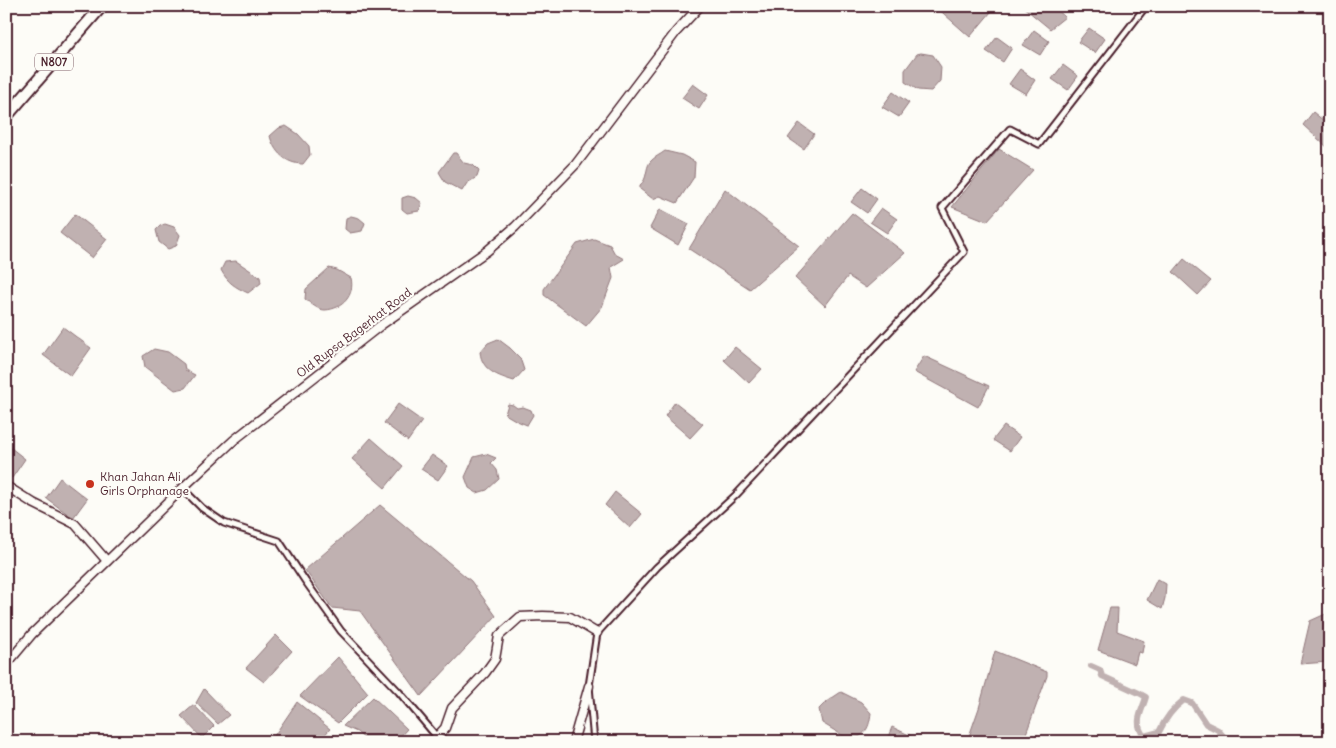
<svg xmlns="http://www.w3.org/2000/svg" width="1336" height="748" viewBox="0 0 1336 748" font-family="Delius,sans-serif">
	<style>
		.water { fill: #c0b1b1; stroke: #91777b }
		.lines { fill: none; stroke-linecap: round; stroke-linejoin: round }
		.canal { stroke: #c0b1b1; stroke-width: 6 }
		.street-casing { stroke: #4a1f2b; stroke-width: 9 }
		.secondary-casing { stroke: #4a1f2b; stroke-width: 11 }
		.highway-casing { stroke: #4a1f2b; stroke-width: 14 }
		.street { stroke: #fdfcf7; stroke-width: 5 }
		.secondary { stroke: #fdfcf7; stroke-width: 8 }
		.highway { stroke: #fdfcf7; stroke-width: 10 }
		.poi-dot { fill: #c8321e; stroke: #fdfcf7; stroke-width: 2 }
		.labels { text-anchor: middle; stroke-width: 4.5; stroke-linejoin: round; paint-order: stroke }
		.shield { fill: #fdfcf7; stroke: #806168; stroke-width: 1 }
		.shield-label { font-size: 11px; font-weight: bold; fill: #4a1f2b }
		.street-label { font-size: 12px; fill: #4a1f2b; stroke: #fdfcf7 }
		.poi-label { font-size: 12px; fill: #4a1f2b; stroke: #fdfcf7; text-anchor: start }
	</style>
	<rect width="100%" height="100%" fill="#fdfcf7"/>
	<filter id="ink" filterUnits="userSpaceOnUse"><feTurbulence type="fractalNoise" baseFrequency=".02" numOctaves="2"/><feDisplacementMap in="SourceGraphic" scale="10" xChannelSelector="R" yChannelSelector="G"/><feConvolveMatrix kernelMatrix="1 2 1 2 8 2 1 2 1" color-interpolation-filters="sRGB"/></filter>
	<g filter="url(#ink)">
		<!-- water -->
		<g class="water">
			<polygon points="935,6 996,6 970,37"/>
			<polygon points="1022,6 1053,6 1065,17 1050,29"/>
			<polygon points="1089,28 1105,39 1095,53 1078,42"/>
			<polygon points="1034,30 1049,41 1040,55 1023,45"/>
			<polygon points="997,37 1012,48 1003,62 986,51"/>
			<polygon points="921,53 933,55 941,67 940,81 931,91 918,90 905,82 905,70 917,54"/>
			<polygon points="1063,65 1078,76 1068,90 1052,79"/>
			<polygon points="1020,69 1035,80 1026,94 1009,84"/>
			<polygon points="693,84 708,95 699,109 682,98"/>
			<polygon points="893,92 909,103 899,117 882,107"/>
			<polygon points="1313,112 1330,126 1330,146 1328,148 1303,125"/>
			<polygon points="799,123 814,134 804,149 788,138"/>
			<path d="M286,126L298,134L309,146L310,155L303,164C286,164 274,152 270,136L279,128Z"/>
			<polygon points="999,149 1033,170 987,221 952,207"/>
			<path d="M665,151L682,155L695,162L694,177L677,203L660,196L653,199L640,189V185C648,179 645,169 650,162C654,157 660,155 665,151Z"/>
			<polygon points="453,153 456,153 464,163 473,165 479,171 477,177 467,183 462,191 445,182 439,172"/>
			<polygon points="862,188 877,199 867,213 851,202"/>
			<polygon points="725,189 799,246 750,289 689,249"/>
			<polygon points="408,196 416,198 422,203 419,211 407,213 402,209 402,198"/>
			<polygon points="881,208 897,219 887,233 870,222"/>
			<polygon points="660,209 689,224 678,245 650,228"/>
			<polygon points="852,213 905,253 866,288 848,276 825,306 795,278"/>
			<polygon points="75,214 107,239 92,258 60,233"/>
			<polygon points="351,216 359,218 365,223 362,231 350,233 345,229 346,218"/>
			<polygon points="165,224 174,227 180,235 176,246 168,249 159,242 156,230 160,226"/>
			<polygon points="594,239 610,245 615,254 624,259 611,267 613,278 602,307 586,326 544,295 544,289 577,244"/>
			<polygon points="1184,259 1211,281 1198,295 1173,272"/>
			<path d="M236,261L260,277L261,283L248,293C235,287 228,283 221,270L225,262Z"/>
			<path d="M329,268L337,270L351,278C355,295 343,309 325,310C318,310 310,303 305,299L306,289Z"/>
			<polygon points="63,327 91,348 71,376 43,355"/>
			<path d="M498,339L510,348L520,358L524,370L514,381C498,376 482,371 480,352L488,343Z"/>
			<polygon points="735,347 762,369 749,383 724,360"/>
			<polygon points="154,349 168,352 184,364 185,370 195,375 185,388 175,390 145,367 143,356"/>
			<polygon points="924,356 989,386 978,407 914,372"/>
			<polygon points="675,402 703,424 690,438 665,416"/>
			<polygon points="398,404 422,421 408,441 384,423"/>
			<polygon points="508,404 513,405 517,408 523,407 531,410 533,415 527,425 517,421 505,414"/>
			<polygon points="1004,426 1020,437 1010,451 993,440"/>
			<polygon points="371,438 403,466 385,488 352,459"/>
			<polygon points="6,444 25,459 12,478 6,474"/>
			<polygon points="486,454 496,458 491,463 497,470 499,479 487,490 477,493 469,488 465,477 474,457"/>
			<polygon points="432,455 448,466 438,480 421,469"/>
			<polygon points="60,478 87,499 73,518 46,498"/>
			<polygon points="615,492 642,514 630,528 605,505"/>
			<polygon points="380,505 471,581 496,616 421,696 360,611 332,608 305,570"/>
			<polygon points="1157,579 1166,584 1165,598 1162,609 1147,600"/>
			<polygon points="1110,608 1118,608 1117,631 1144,641 1142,653 1138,652 1135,664 1098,650"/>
			<polygon points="1330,612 1330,657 1328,662 1300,664 1310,621"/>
			<polygon points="276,635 292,651 264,682 246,668"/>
			<polygon points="995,651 1047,672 1047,676 1023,742 967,742 979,708"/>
			<polygon points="338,657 368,693 338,723 300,696"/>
			<polygon points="204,689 229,715 218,724 196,703"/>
			<path d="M841,692L861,702L871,713C869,728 867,733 852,741L822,723L819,709L826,702Z"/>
			<polygon points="373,697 407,729 395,742 368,742 357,732 343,726"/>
			<polygon points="297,702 330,729 318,742 270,742"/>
			<polygon points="194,705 214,726 202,738 181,716"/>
			<polygon points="892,727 924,742 886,742"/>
		</g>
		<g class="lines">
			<!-- canal -->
			<path class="canal" d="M1091,666L1100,670L1102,676L1139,693L1146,697C1142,712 1133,722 1144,736L1159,732C1165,719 1172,709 1184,700L1192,703L1206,724L1218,730L1225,738L1232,742"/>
			<defs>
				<g id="street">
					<polyline points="182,488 202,508 224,523 279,541 306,582 341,631 399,692 437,737"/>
					<polyline points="594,742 589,686 597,633 657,567 736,495 964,252 942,208 1010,129 1039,144 1146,6"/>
				</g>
				<g id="secondary">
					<polyline points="6,486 33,503 75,524 107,561"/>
					<polyline points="6,665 32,634 190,481 234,440 381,325 487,251 515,227 576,164 676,32 700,6"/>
					<polyline points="432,742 445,728 452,708 485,673 495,659 499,636 520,617 543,616 570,617 597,633"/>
					<polyline points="573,742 589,686"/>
				</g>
				<polyline id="highway" points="6,117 102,6"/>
			</defs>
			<!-- street casing -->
			<use href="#street" class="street-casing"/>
			<!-- secondary casing -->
			<use href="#secondary" class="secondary-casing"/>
			<!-- highway casing -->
			<use href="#highway" class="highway-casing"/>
			<!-- street -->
			<use href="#street" class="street"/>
			<!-- secondary -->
			<use href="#secondary" class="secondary"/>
			<!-- highway -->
			<use href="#highway" class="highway"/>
		</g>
	</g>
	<!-- markers -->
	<circle class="poi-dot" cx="90" cy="484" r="5"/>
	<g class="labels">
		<!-- shield labels -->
		<rect class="shield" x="35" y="53.5" width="38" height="17" rx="4"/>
		<g class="shield-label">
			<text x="54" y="66">N807</text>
		</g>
		<!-- street labels -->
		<g class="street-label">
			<text transform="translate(354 333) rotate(-37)" y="4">Old Rupsa Bagerhat Road</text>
		</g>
		<!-- poi labels -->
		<g class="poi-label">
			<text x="100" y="481">Khan Jahan Ali<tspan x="100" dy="14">Girls Orphanage</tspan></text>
		</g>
	</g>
	<!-- margin -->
	<rect width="1336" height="748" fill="none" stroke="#fdfcf7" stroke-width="25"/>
	<rect x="12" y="12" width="1311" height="723" fill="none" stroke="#4a1f2b" stroke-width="2" filter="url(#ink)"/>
</svg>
